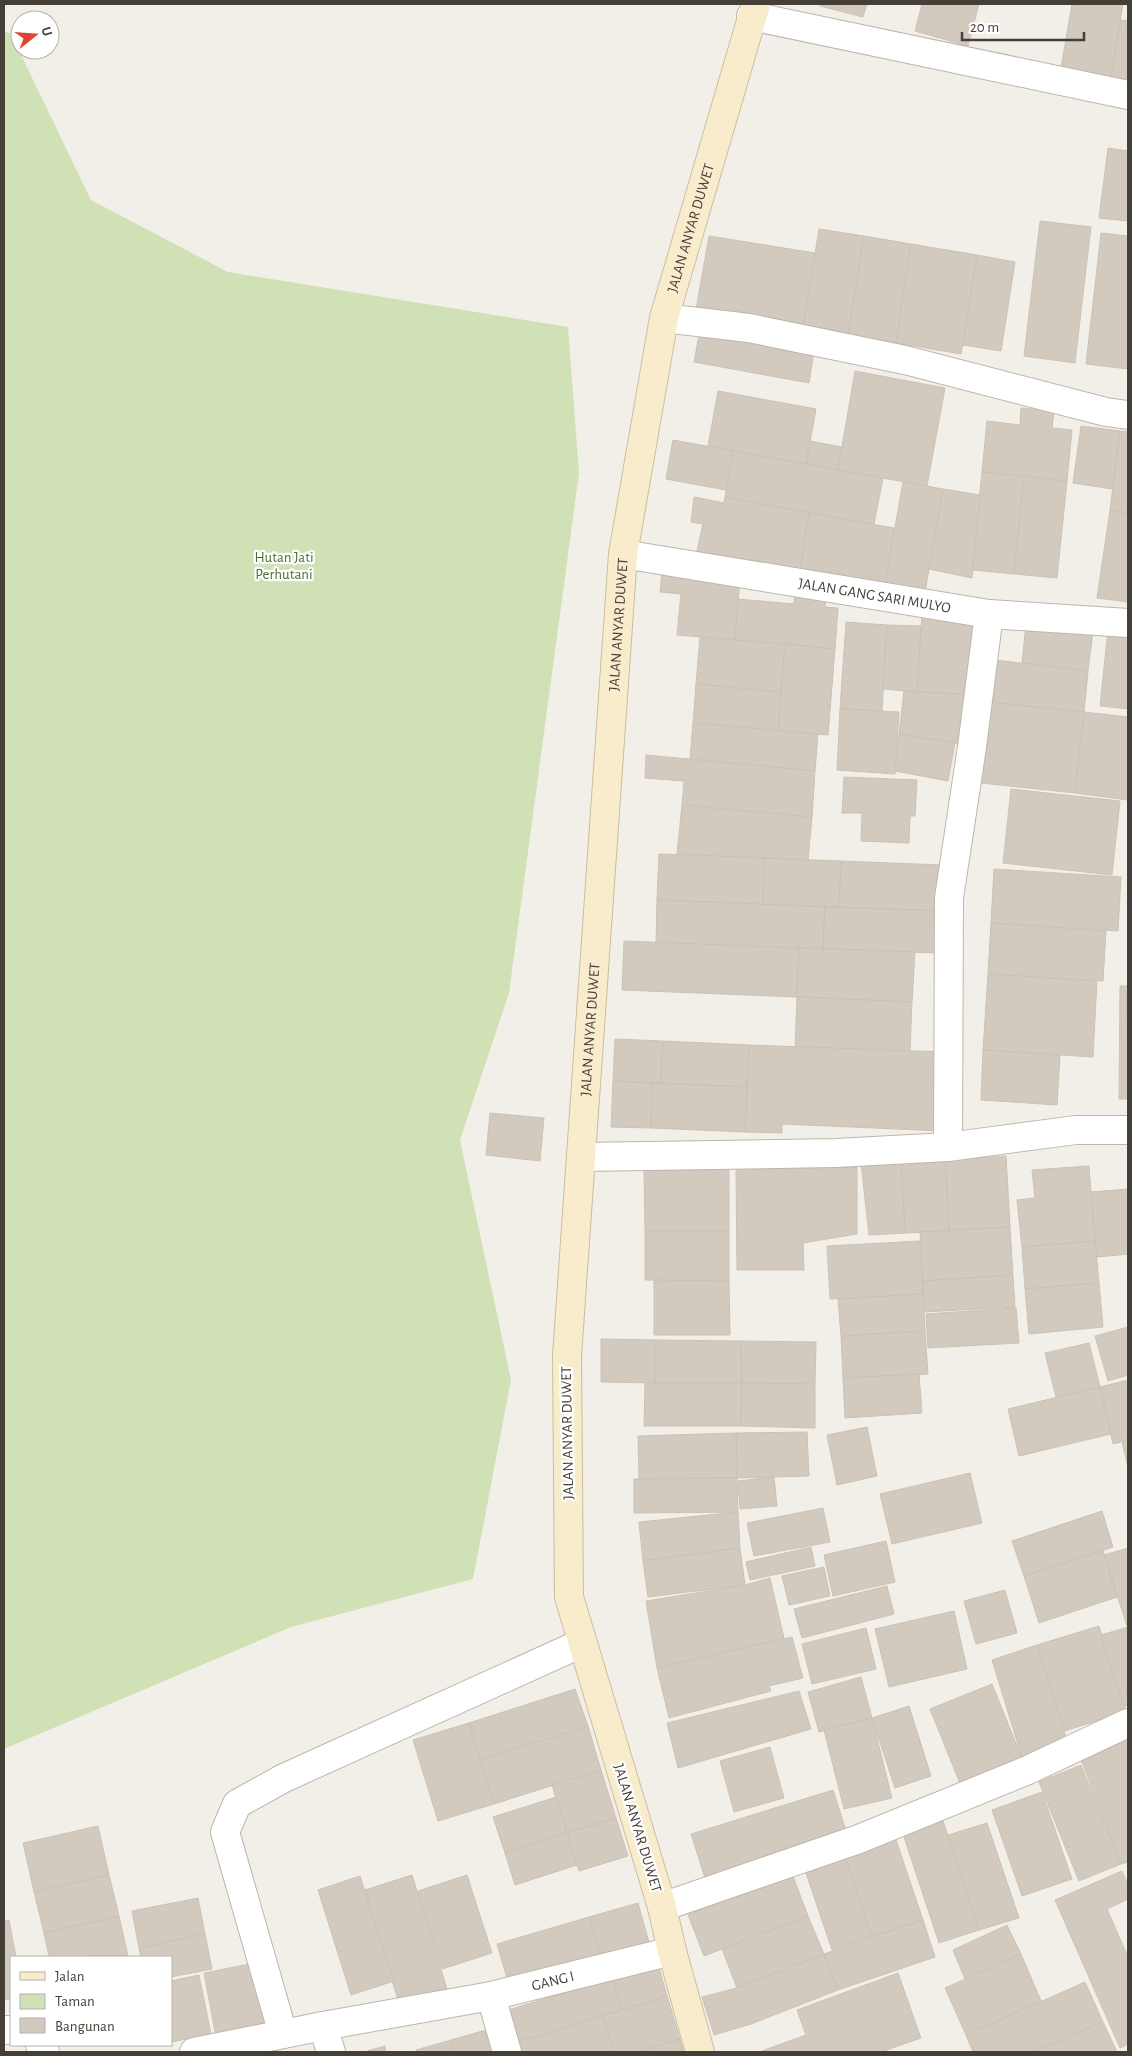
<svg xmlns="http://www.w3.org/2000/svg" width="1132" height="2056" viewBox="0 0 1132 2056" font-family="'Alegreya Sans',sans-serif">
	<style>
		.green { fill: #d0e1b6 }
		.building { fill: #d2cabf; stroke: #ccc2b3 }
		.lines { fill: none; stroke-linecap: round; stroke-linejoin: round }
		.street-casing { stroke: #bdb6ac; stroke-width: 30 }
		.secondary-casing { stroke: #ccbe9d; stroke-width: 30 }
		.street { stroke: #fff; stroke-width: 28 }
		.secondary { stroke: #f8eccd; stroke-width: 28 }
		.labels { text-anchor: middle; stroke-width: 4.5; stroke-linejoin: round; paint-order: stroke }
		.street-label { font-size: 15px; fill: #453f38; stroke: #fff }
		.park-label { font-size: 15px; fill: #4c7032; stroke: #fff }
	</style>
	<rect width="100%" height="100%" fill="#f2efe9"/>
	<!-- green -->
	<polygon class="green" points="4,31 11,34 91,200 228,272 568,327 579,473 509,993 460,1140 511,1380 473,1579 291,1627 4,1749"/>
	<!-- building -->
	<g class="building">
		<polygon points="820,4 867,4 863,17 820,6"/>
		<polygon points="922,4 979,4 968,46 915,31"/>
		<polygon points="1072,4 1123,4 1110,83 1060,74"/>
		<polygon points="1121,20 1128,21 1128,86 1110,83"/>
		<polygon points="1108,148 1128,151 1128,221 1099,218"/>
		<polygon points="1040,221 1091,227 1075,363 1024,356"/>
		<polygon points="819,229 864,236 848,335 803,327"/>
		<polygon points="1101,233 1128,236 1128,369 1086,364"/>
		<polygon points="709,236 815,253 803,327 696,310"/>
		<polygon points="864,236 911,244 896,343 848,335"/>
		<polygon points="911,244 977,255 961,354 896,343"/>
		<polygon points="977,255 1015,262 1001,351 963,345"/>
		<polygon points="700,330 814,351 809,383 694,362"/>
		<polygon points="855,371 945,388 927,486 838,470"/>
		<polygon points="718,391 816,409 806,464 708,446"/>
		<polygon points="1021,408 1054,411 1052,428 1072,430 1067,481 982,472 987,421 1020,425"/>
		<polygon points="1081,426 1120,431 1112,489 1073,483"/>
		<polygon points="1120,431 1128,432 1128,513 1110,510"/>
		<polygon points="673,440 733,451 726,490 666,479"/>
		<polygon points="810,441 842,447 838,470 806,464"/>
		<polygon points="733,451 883,478 874,524 725,497"/>
		<polygon points="982,472 1024,476 1014,574 972,570"/>
		<polygon points="1024,476 1067,481 1057,578 1014,574"/>
		<polygon points="903,482 943,489 925,592 885,584"/>
		<polygon points="943,489 980,495 972,578 929,569"/>
		<polygon points="694,497 724,503 725,497 809,513 800,569 697,551 703,524 691,522"/>
		<polygon points="1110,510 1128,513 1128,602 1097,598"/>
		<polygon points="809,513 894,528 885,584 800,569"/>
		<polygon points="662,571 740,578 735,640 677,635 681,594 660,592"/>
		<polygon points="795,588 826,590 825,607 838,608 835,649 735,640 738,599 794,604"/>
		<polygon points="922,613 977,617 973,695 917,692"/>
		<polygon points="846,622 887,625 882,711 840,709"/>
		<polygon points="1026,624 1093,632 1088,671 1022,663"/>
		<polygon points="887,625 921,626 917,692 883,689"/>
		<polygon points="1108,630 1128,633 1128,709 1100,706"/>
		<polygon points="700,637 785,644 781,692 696,684"/>
		<polygon points="785,644 835,649 828,735 778,731"/>
		<polygon points="995,660 1088,671 1084,712 990,702"/>
		<polygon points="696,684 781,692 778,731 693,723"/>
		<polygon points="904,691 969,695 965,745 899,734"/>
		<polygon points="990,702 1084,712 1075,793 981,783"/>
		<polygon points="840,709 899,712 895,774 837,770"/>
		<polygon points="1084,712 1128,717 1128,800 1075,793"/>
		<polygon points="693,723 818,734 815,771 690,759"/>
		<polygon points="899,734 955,743 948,781 895,771"/>
		<polygon points="646,755 815,771 812,817 682,805 684,781 645,778"/>
		<polygon points="844,777 917,780 915,816 910,816 909,843 861,841 862,813 842,813"/>
		<polygon points="1011,789 1120,801 1112,875 1003,863"/>
		<polygon points="682,805 812,817 808,860 677,854"/>
		<polygon points="659,854 764,858 763,904 657,900"/>
		<polygon points="764,858 841,861 839,907 763,904"/>
		<polygon points="841,861 942,865 940,911 839,907"/>
		<polygon points="994,869 1121,877 1118,931 991,923"/>
		<polygon points="657,900 825,907 823,949 656,943"/>
		<polygon points="825,907 940,911 939,953 823,949"/>
		<polygon points="991,923 1106,931 1103,981 988,974"/>
		<polygon points="624,941 799,948 797,997 622,990"/>
		<polygon points="799,948 915,952 912,1002 797,997"/>
		<polygon points="988,974 1097,981 1093,1057 983,1050"/>
		<polygon points="1120,986 1128,986 1128,1099 1119,1099"/>
		<polygon points="797,997 912,1002 910,1051 795,1047"/>
		<polygon points="615,1039 663,1041 661,1083 613,1081"/>
		<polygon points="663,1041 749,1045 747,1087 661,1083"/>
		<polygon points="749,1045 946,1052 943,1131 782,1124 782,1133 745,1132"/>
		<polygon points="983,1050 1060,1055 1057,1105 981,1100"/>
		<polygon points="613,1081 652,1083 651,1128 611,1127"/>
		<polygon points="652,1083 747,1087 745,1132 651,1128"/>
		<polygon points="490,1113 544,1118 540,1161 486,1155"/>
		<polygon points="1006,1156 1010,1227 949,1231 945,1160"/>
		<polygon points="945,1160 949,1231 905,1233 901,1162"/>
		<polygon points="901,1162 905,1233 869,1235 861,1163"/>
		<polygon points="1089,1166 1095,1241 1022,1247 1017,1200 1035,1198 1032,1170"/>
		<polygon points="644,1167 729,1167 729,1231 645,1231"/>
		<polygon points="736,1167 857,1167 857,1234 803,1243 804,1270 737,1270"/>
		<polygon points="1128,1189 1128,1254 1097,1257 1091,1192"/>
		<polygon points="1010,1227 1013,1275 923,1281 920,1232"/>
		<polygon points="645,1231 729,1231 729,1281 645,1280"/>
		<polygon points="920,1241 923,1294 830,1299 827,1246"/>
		<polygon points="1095,1241 1099,1283 1025,1289 1022,1247"/>
		<polygon points="1013,1275 1015,1307 924,1312 923,1281"/>
		<polygon points="654,1280 729,1281 730,1335 654,1335"/>
		<polygon points="1099,1283 1103,1327 1029,1334 1025,1289"/>
		<polygon points="923,1294 925,1331 841,1336 838,1299"/>
		<polygon points="1016,1308 1019,1343 928,1348 926,1314"/>
		<polygon points="1128,1327 1128,1375 1108,1381 1095,1336"/>
		<polygon points="925,1331 928,1374 843,1378 841,1336"/>
		<polygon points="601,1339 656,1340 656,1383 601,1382"/>
		<polygon points="656,1340 741,1341 742,1383 656,1383"/>
		<polygon points="741,1341 816,1342 815,1384 742,1383"/>
		<polygon points="1089,1343 1100,1387 1056,1397 1045,1353"/>
		<polygon points="919,1374 922,1413 845,1418 843,1378"/>
		<polygon points="1128,1380 1128,1440 1113,1444 1100,1387"/>
		<polygon points="645,1383 742,1383 741,1426 644,1426"/>
		<polygon points="742,1383 815,1384 815,1428 741,1426"/>
		<polygon points="1100,1387 1111,1434 1019,1456 1008,1409"/>
		<polygon points="867,1427 877,1476 837,1485 827,1435"/>
		<polygon points="807,1432 809,1476 737,1478 736,1433"/>
		<polygon points="736,1433 737,1478 639,1479 638,1436"/>
		<polygon points="1128,1440 1128,1467 1122,1442"/>
		<polygon points="970,1473 982,1523 892,1544 880,1494"/>
		<polygon points="774,1477 777,1506 740,1509 738,1481"/>
		<polygon points="737,1478 738,1512 634,1513 634,1479"/>
		<polygon points="823,1508 830,1542 754,1556 747,1523"/>
		<polygon points="1102,1511 1113,1547 1024,1576 1012,1541"/>
		<polygon points="738,1512 740,1548 643,1561 639,1522"/>
		<polygon points="886,1541 895,1582 833,1596 824,1555"/>
		<polygon points="811,1547 815,1566 750,1580 746,1562"/>
		<polygon points="740,1548 745,1585 648,1597 643,1561"/>
		<polygon points="1128,1548 1128,1625 1127,1626 1104,1555"/>
		<polygon points="1103,1551 1117,1597 1039,1623 1024,1576"/>
		<polygon points="824,1567 830,1596 789,1605 782,1576"/>
		<polygon points="770,1578 784,1638 657,1668 646,1601 745,1585"/>
		<polygon points="887,1586 894,1614 802,1638 794,1609"/>
		<polygon points="1005,1590 1017,1633 976,1644 964,1601"/>
		<polygon points="954,1611 967,1669 889,1687 875,1629"/>
		<polygon points="1099,1626 1126,1712 1064,1731 1037,1645"/>
		<polygon points="1128,1627 1128,1705 1124,1706 1101,1635"/>
		<polygon points="866,1628 876,1669 812,1684 802,1644"/>
		<polygon points="792,1637 803,1678 769,1686 771,1691 669,1718 657,1668"/>
		<polygon points="1037,1645 1069,1747 1023,1761 992,1660"/>
		<polygon points="861,1677 872,1718 819,1732 808,1692"/>
		<polygon points="992,1684 1023,1761 961,1786 930,1709"/>
		<polygon points="575,1689 588,1726 481,1760 469,1723"/>
		<polygon points="799,1691 811,1729 678,1768 667,1723"/>
		<polygon points="909,1706 931,1776 895,1788 872,1718"/>
		<polygon points="872,1718 892,1798 844,1809 824,1730"/>
		<polygon points="469,1723 494,1804 438,1821 413,1740"/>
		<polygon points="588,1726 601,1770 494,1804 481,1760"/>
		<polygon points="1128,1739 1128,1862 1121,1864 1080,1757"/>
		<polygon points="770,1747 784,1798 734,1812 720,1761"/>
		<polygon points="1081,1765 1121,1864 1079,1881 1039,1782"/>
		<polygon points="601,1770 616,1818 567,1833 552,1785"/>
		<polygon points="833,1790 848,1837 706,1881 691,1834"/>
		<polygon points="1042,1792 1072,1879 1022,1896 992,1810"/>
		<polygon points="556,1797 567,1833 505,1853 493,1817"/>
		<polygon points="616,1818 628,1856 579,1871 567,1833"/>
		<polygon points="943,1821 979,1930 939,1943 903,1834"/>
		<polygon points="987,1823 1019,1918 979,1930 948,1835"/>
		<polygon points="98,1826 109,1875 34,1892 23,1843"/>
		<polygon points="567,1833 577,1865 515,1885 505,1853"/>
		<polygon points="895,1837 923,1920 871,1937 844,1854"/>
		<polygon points="844,1854 871,1937 832,1950 804,1867"/>
		<polygon points="791,1871 808,1916 704,1956 687,1912"/>
		<polygon points="1122,1871 1128,1885 1128,1899 1107,1909 1128,1957 1128,2044 1120,2048 1055,1900"/>
		<polygon points="109,1875 119,1916 44,1933 34,1892"/>
		<polygon points="412,1875 447,1989 398,2000 365,1890"/>
		<polygon points="467,1875 492,1953 442,1969 418,1891"/>
		<polygon points="360,1876 394,1981 351,1995 318,1890"/>
		<polygon points="198,1898 205,1934 139,1948 132,1911"/>
		<polygon points="638,1903 650,1946 602,1960 589,1917"/>
		<polygon points="119,1916 128,1956 49,1957 44,1933"/>
		<polygon points="808,1916 824,1954 737,1988 722,1949"/>
		<polygon points="589,1917 602,1960 510,1988 497,1944"/>
		<polygon points="9,1920 16,1957 11,1957 11,1999 4,2000 4,1921"/>
		<polygon points="923,1920 935,1957 838,1990 824,1954"/>
		<polygon points="1007,1925 1021,1954 965,1979 953,1950"/>
		<polygon points="205,1934 212,1969 171,1977 171,1957 141,1957 139,1948"/>
		<polygon points="824,1954 838,1990 751,2024 714,2035 702,1997 737,1988"/>
		<polygon points="1021,1954 1041,2001 966,2035 945,1988"/>
		<polygon points="255,1963 268,2026 216,2037 204,1973"/>
		<polygon points="658,1964 667,1996 622,2010 612,1978"/>
		<polygon points="898,1973 921,2038 881,2052 759,2052 806,2035 797,2010"/>
		<polygon points="199,1975 211,2034 171,2042 171,1981"/>
		<polygon points="612,1978 622,2010 514,2043 505,2011"/>
		<polygon points="1085,1982 1103,2022 1033,2052 973,2052 966,2035"/>
		<polygon points="667,1996 680,2039 638,2052 614,2052 603,2016"/>
		<polygon points="603,2016 614,2052 517,2052 514,2043"/>
		<polygon points="1103,2022 1117,2052 1033,2052"/>
		<polygon points="493,2028 500,2052 455,2052 451,2040"/>
		<polygon points="680,2039 684,2052 638,2052"/>
		<polygon points="451,2040 455,2052 417,2052 416,2050"/>
		<polygon points="385,2046 386,2052 364,2052"/>
	</g>
	<g class="lines">
		<defs>
			<g id="street">
				<polyline points="751,16 1128,95"/>
				<polyline points="664,318 749,328 905,360 1106,412 1128,415"/>
				<path id="s1" d="M623,554L989,614L1128,623"/>
				<polyline points="948,1147 949,898 972,747 989,614"/>
				<polyline points="581,1157 836,1153 948,1147 1076,1130 1128,1130"/>
				<polyline points="662,1907 859,1839 1028,1770 1128,1723"/>
				<polyline points="323,2026 331,2052"/>
				<polyline points="4,2030 11,2030"/>
				<polyline points="283,2034 225,1832 237,1804 284,1778 582,1643"/>
				<polyline points="40,2045 45,2052"/>
				<polyline points="194,2052 323,2026 491,1996"/>
				<path id="s2" d="M507,2052L491,1996L672,1951"/>
			</g>
			<g id="secondary">
				<path id="s3" d="M700,2052L672,1951L662,1907L569,1597L567,1356L623,554L664,318L756,4"/>
			</g>
		</defs>
		<!-- street casing -->
		<use href="#street" class="street-casing"/>
		<!-- secondary casing -->
		<use href="#secondary" class="secondary-casing"/>
		<!-- street -->
		<use href="#street" class="street"/>
		<!-- secondary -->
		<use href="#secondary" class="secondary"/>
	</g>
	<g class="labels">
		<!-- street labels -->
		<g class="street-label">
			<text dy="5" stroke="none"><textPath href="#s3" startOffset="1852">JALAN ANYAR DUWET</textPath></text>
			<text dy="5" stroke="none"><textPath href="#s1" startOffset="255">JALAN GANG SARI MULYO</textPath></text>
			<text dy="5" stroke="none"><textPath href="#s3" startOffset="1448">JALAN ANYAR DUWET</textPath></text>
			<text dy="5" stroke="none"><textPath href="#s3" startOffset="1042">JALAN ANYAR DUWET</textPath></text>
			<text transform="translate(567 1433) rotate(-91)" y="5">JALAN ANYAR DUWET</text>
			<text transform="translate(638 1828) rotate(73)" y="5">JALAN ANYAR DUWET</text>
			<text dy="5" stroke="none"><textPath href="#s2" startOffset="122">GANG I</textPath></text>
		</g>
		<!-- park labels -->
		<g class="park-label">
			<text x="284" y="562">Hutan Jati<tspan x="284" dy="17">Perhutani</tspan></text>
		</g>
	</g>
	<!-- border -->
	<rect width="1132" height="2056" fill="none" stroke="#453f38" stroke-width="10"/>
	<!-- legend -->
	<rect x="10" y="1956" width="162" height="90" fill="#ffffff" stroke="#b5b2af"/>
	<rect x="20" y="1972" width="25" height="8" fill="#f8eccd" stroke="#b5b2af"/>
	<text x="55" y="1981" font-size="15" fill="#453f38">Jalan</text>
	<rect x="20" y="1994" width="25" height="15" fill="#d0e1b6" stroke="#b5b2af"/>
	<text x="55" y="2006" font-size="15" fill="#453f38">Taman</text>
	<rect x="20" y="2018" width="25" height="15" fill="#d2cabf" stroke="#b5b2af"/>
	<text x="55" y="2031" font-size="15" fill="#453f38">Bangunan</text>
	<!-- north arrow -->
	<g transform="translate(35 35) rotate(73)"><circle r="24" fill="#ffffff" stroke="#b5b2af"/>
	<path d="M0-4L9 19L0 12L-9 19Z" fill="#e04532"/>
	<text y="-8" font-size="14" font-weight="bold" text-anchor="middle" fill="#453f38">U</text>
	</g>
	<!-- scale -->
	<path d="M962 32v8h122v-8" fill="none" stroke="#453f38" stroke-width="2.5"/>
	<text x="970" y="32" font-size="15" fill="#453f38" stroke="#ffffff" stroke-width="4" paint-order="stroke">20 m</text>
</svg>
